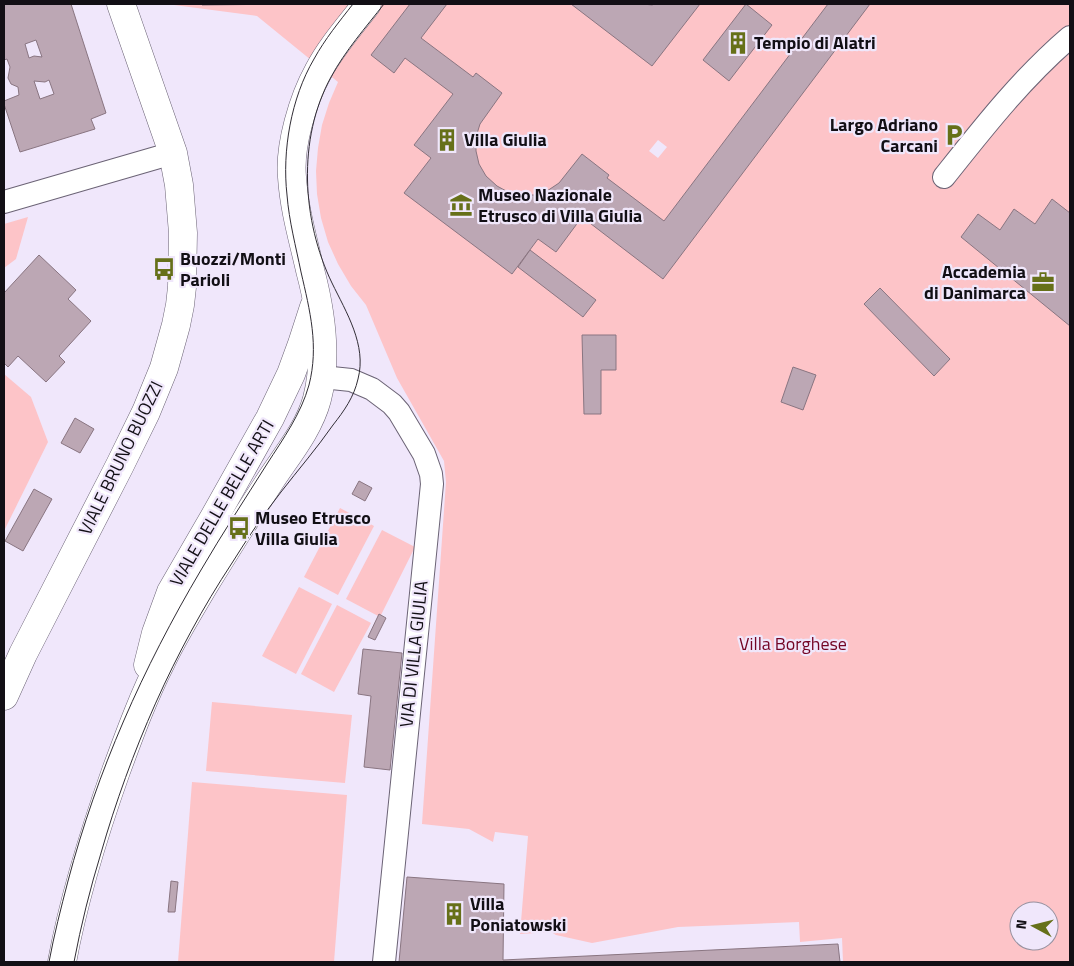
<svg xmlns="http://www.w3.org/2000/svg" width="1074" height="966" viewBox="0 0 1074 966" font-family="'Titillium Web',sans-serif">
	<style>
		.green { fill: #fdc4c8; fill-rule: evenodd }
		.building { fill: #bca7b4; stroke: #897581; fill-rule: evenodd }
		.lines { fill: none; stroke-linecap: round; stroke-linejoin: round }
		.street-casing { stroke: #6b6375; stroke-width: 24 }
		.secondary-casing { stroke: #6b6375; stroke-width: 29 }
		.street { stroke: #fff; stroke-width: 22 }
		.secondary { stroke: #fff; stroke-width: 28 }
		.tram { stroke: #312d35; stroke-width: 1 }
		.labels { text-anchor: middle; stroke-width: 4.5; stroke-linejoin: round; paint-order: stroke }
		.poi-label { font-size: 18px; font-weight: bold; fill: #120f15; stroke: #f0e7fb; text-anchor: start }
		.street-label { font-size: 18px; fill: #120f15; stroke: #f0e7fb }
		.park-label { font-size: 18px; fill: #730424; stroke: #f0e7fb }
	</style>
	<rect width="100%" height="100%" fill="#f0e7fb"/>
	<!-- green -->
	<g class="green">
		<path d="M173,4H1070V962H843L842,938L800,942L799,922L678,927L592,943L556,935L551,932L520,934L528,836L495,832L493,842L469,829L422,824L446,482L444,461L397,378L366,305L351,286L338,264L328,242L321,218L317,194L316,171L318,148L322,125L329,103L338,82L257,16L174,5ZM658,140L667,147L658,158L649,151ZM1019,911H1049V941H1019Z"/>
		<polygon points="28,217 16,259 4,268 4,224"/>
		<polygon points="4,374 31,397 48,442 4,531"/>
		<polygon points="340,508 374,526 338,595 304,577"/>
		<polygon points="382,530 415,547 380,617 346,599"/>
		<polygon points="299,587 332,604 296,674 262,656"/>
		<polygon points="337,605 371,623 334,692 301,674"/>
		<polygon points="212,702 352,715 345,783 206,771"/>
		<polygon points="192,782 347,795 334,962 178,962"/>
	</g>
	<!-- building -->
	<g class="building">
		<path d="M4,4H71L106,113L91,119L95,129L20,152L4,104V101L19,95L18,87L11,84L8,78L10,67L7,59L4,60ZM36,40L42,57L34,56L29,58L25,44ZM49,80L54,94L40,99L34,81L45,82Z"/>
		<polygon points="202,4 290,4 202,5"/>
		<polygon points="410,4 447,4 421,38 473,77 476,73 502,93 480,124 476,137 476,151 479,164 486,176 497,186 508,192 521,195 535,195 547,191 559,183 582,154 609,175 607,178 664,221 828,4 870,4 663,279 582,217 556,252 538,239 512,274 404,193 431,158 414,145 453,94 405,58 394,73 371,55"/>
		<polygon points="571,4 643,4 652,5 655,4 700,4 652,66"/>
		<polygon points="746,4 772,25 729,81 703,60"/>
		<polygon points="1052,199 1070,213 1070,326 961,237 978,214 1000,230 1014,209 1035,224"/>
		<polygon points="530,250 596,300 583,317 518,267"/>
		<polygon points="39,255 76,290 68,299 91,321 59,356 65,362 46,382 18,356 8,367 4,363 4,293"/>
		<polygon points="880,288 950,359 934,376 864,304"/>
		<polygon points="582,335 616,335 616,370 601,370 601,414 584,414"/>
		<polygon points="793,367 816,375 803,410 781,402"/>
		<polygon points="75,418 94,429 80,453 61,443"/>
		<polygon points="359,481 372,488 365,501 352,494"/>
		<polygon points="34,489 52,499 23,551 5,541"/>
		<polygon points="379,614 386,618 375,640 368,637"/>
		<polygon points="363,649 402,653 390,770 364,767 371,696 358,694"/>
		<polygon points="407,877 504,884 503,960 838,944 840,962 399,962"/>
		<polygon points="171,881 178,882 175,912 168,912"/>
	</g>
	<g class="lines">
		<defs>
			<g id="street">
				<path d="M944,177C983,128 1022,78 1070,37"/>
				<polyline points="4,202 173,153"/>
				<polyline points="322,377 351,380 372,389 392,404 399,412 424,454 431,474 432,484 384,962"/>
			</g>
			<g id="secondary">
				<polyline points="148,665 156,633 171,592 215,516 270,418 291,374 302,344 314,307"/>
				<polyline points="4,696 23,654 120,465 146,412 164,368 176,325 180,305 182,287 183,233 179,185 173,153 121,4"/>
				<path d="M62,962C74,897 94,833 116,771C130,733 144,695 162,660C174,635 189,611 203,587C225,551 247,516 270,481C287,455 309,429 317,399C328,357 321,311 310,270C303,239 294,209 292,177C289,146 303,99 318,72C331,47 350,26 367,4"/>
			</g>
		</defs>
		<!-- street casing -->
		<use href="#street" class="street-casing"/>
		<!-- secondary casing -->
		<use href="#secondary" class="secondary-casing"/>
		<!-- street -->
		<use href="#street" class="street"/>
		<!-- secondary -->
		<use href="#secondary" class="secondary"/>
		<!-- tram -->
		<g class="tram">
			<path d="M49,962C54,935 61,908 68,881C97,771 143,668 201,570C222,534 245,499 267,464C283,439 301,414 309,385C319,346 310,311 301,272C296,247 289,221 287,195C282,151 291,98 314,59C325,39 339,22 353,4"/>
			<path d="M74,962C81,925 90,889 101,853C130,752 174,651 232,563C247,539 263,515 281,492C298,470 317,448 333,425C344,411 354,397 358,379C367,345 346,312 332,283C302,221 297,139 331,77C345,51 366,27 384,4"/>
		</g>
	</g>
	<!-- icons -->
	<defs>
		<symbol id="building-bare" viewBox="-9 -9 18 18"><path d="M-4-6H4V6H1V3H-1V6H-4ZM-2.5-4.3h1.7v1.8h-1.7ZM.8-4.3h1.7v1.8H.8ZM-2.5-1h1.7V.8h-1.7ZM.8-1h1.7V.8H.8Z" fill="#667019" stroke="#f0e7fb" stroke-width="2.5" paint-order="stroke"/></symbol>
		<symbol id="parking-bare" viewBox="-9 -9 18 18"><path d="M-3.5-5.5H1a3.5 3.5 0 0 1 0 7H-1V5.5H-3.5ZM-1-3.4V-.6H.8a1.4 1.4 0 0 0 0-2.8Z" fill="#667019" stroke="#f0e7fb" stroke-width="2.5" paint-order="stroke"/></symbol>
		<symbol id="museum-bare" viewBox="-9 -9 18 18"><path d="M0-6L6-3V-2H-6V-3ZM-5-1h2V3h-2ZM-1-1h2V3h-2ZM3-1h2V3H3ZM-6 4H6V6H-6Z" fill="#667019" stroke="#f0e7fb" stroke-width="2.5" paint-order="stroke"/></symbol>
		<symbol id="bus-bare" viewBox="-9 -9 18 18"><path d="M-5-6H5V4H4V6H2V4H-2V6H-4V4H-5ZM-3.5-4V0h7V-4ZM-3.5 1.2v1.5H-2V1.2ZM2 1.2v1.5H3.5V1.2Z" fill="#667019" stroke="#f0e7fb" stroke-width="2.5" paint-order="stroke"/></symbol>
		<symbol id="office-bare" viewBox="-9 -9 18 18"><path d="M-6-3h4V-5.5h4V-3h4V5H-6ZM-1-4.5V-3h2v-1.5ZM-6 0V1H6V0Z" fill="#667019" stroke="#f0e7fb" stroke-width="2.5" paint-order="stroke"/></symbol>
	</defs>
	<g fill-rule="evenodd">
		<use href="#building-bare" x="722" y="27" width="32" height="32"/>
		<use href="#parking-bare" x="938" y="119" width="32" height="32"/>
		<use href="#building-bare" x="431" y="124" width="32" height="32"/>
		<use href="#museum-bare" x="445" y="189" width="32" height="32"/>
		<use href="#bus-bare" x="148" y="253" width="32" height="32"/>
		<use href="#office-bare" x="1027" y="266" width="32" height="32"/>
		<use href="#bus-bare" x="223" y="512" width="32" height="32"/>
		<use href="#building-bare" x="438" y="898" width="32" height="32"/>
	</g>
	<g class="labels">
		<!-- poi labels -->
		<g class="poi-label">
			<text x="754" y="49">Tempio di Alatri</text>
			<text x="938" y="131" text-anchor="end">Largo Adriano<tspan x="938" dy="21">Carcani</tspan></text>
			<text x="464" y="146">Villa Giulia</text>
			<text x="478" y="201">Museo Nazionale<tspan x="478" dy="21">Etrusco di Villa Giulia</tspan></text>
			<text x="180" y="265">Buozzi/Monti<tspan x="180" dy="21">Parioli</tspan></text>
			<text x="1026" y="278" text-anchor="end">Accademia<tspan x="1026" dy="21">di Danimarca</tspan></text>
			<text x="255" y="524">Museo Etrusco<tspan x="255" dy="21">Villa Giulia</tspan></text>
			<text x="470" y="910">Villa<tspan x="470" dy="21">Poniatowski</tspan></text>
		</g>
		<!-- street labels -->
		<g class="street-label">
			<text transform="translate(121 458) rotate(-64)" y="6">VIALE BRUNO BUOZZI</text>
			<text transform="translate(222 503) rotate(-60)" y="6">VIALE DELLE BELLE ARTI</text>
			<text transform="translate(414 654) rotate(-84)" y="6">VIA DI VILLA GIULIA</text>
		</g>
		<!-- park labels -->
		<g class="park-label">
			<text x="793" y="650">Villa Borghese</text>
		</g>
	</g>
	<!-- border -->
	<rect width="1074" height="966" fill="none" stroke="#120f15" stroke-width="10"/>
	<!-- north arrow -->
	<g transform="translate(1034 926) rotate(277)"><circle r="24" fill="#f0e7fb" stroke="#97919f"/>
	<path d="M0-4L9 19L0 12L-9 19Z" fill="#667019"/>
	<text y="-8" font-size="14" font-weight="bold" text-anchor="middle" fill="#120f15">N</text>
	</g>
</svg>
